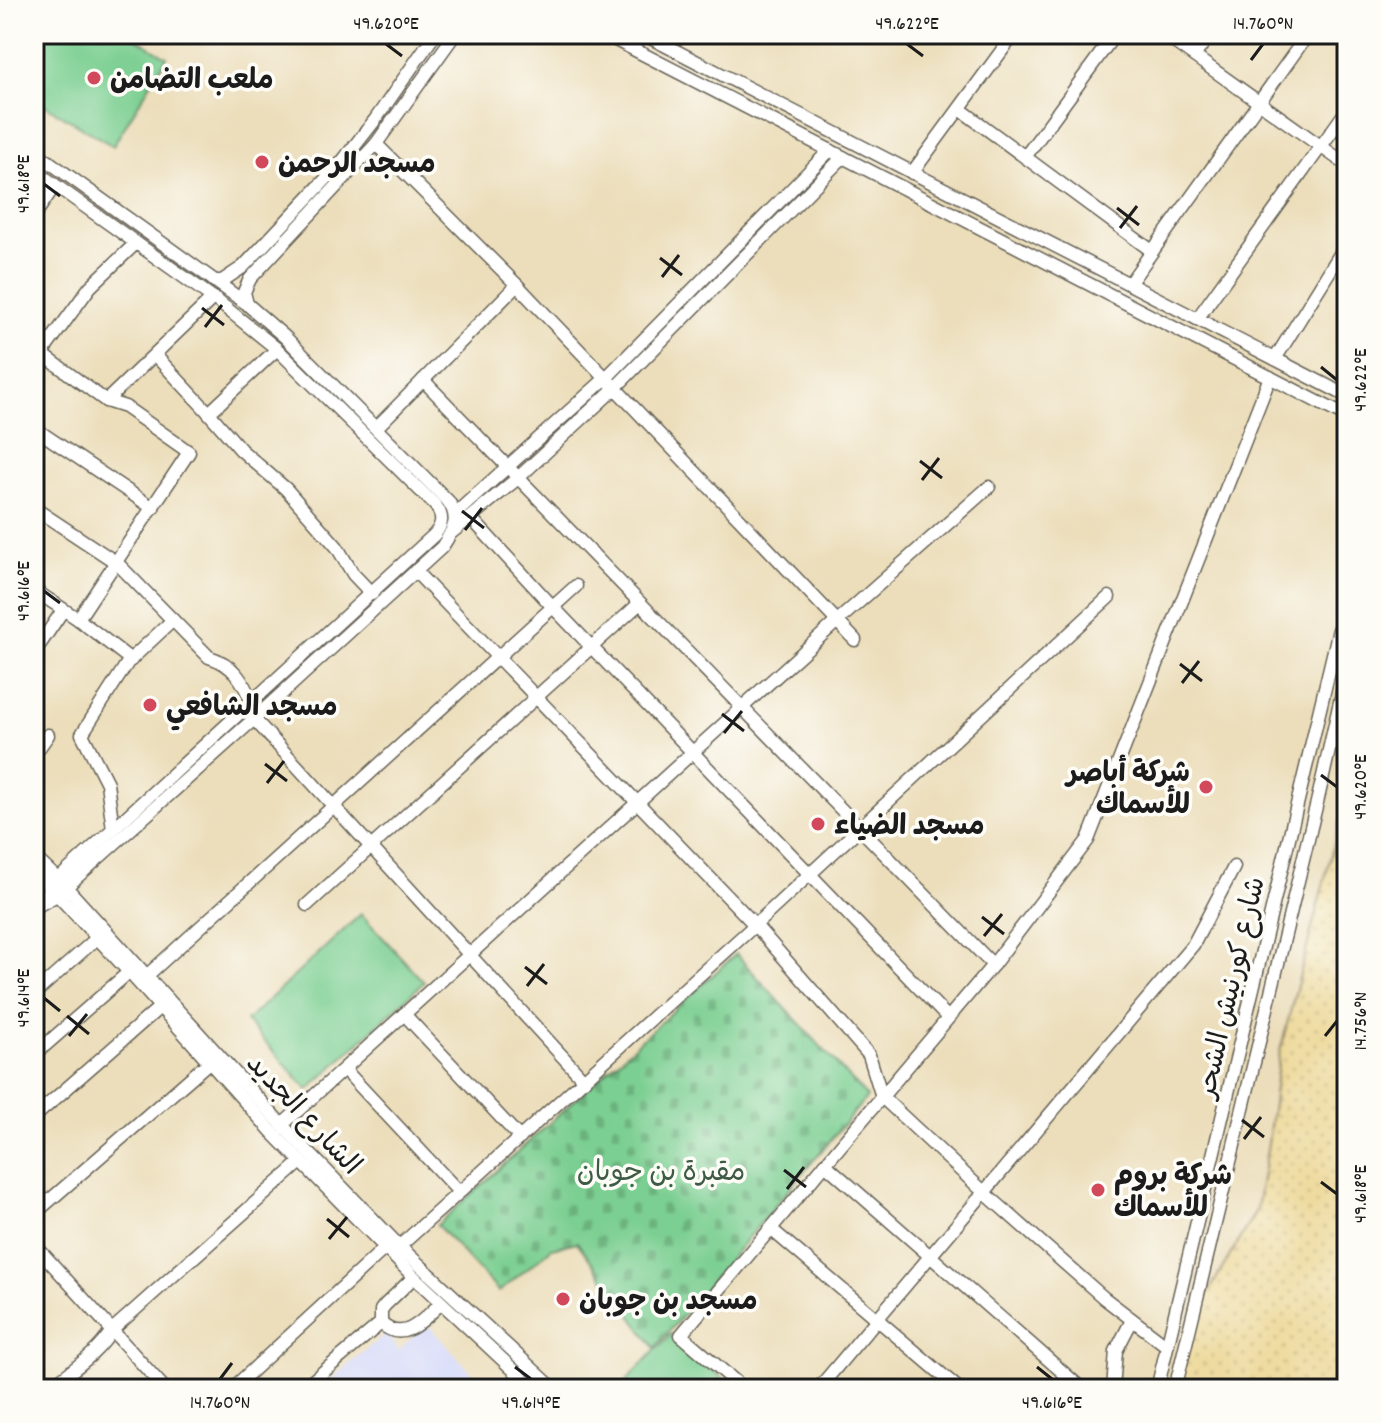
<svg xmlns="http://www.w3.org/2000/svg" width="1381" height="1423" viewBox="0 0 1381 1423" font-family="Dekko,'Playpen Sans Arabic',sans-serif">
	<style>
		.built { fill: #d4d8f9 }
		.sand { fill: url(#sand-dots); stroke: #857b5d; stroke-width: 2 }
		.cemetery { fill: url(#cemetery-stones); stroke: #4c7657; stroke-width: 2 }
		.park { fill: #7bcf92; stroke: #4c7657; stroke-width: 2 }
		.lines { fill: none; stroke-linecap: round; stroke-linejoin: round }
		.minor-casing { stroke: #656054; stroke-width: 15 }
		.minor { stroke: #fff; stroke-width: 12 }
		.ticks { fill: none; stroke: #1c1c1c; stroke-width: 3 }
		.poi-dot { fill: #d1495b; stroke: #fdfcf7; stroke-width: 3 }
		.labels { text-anchor: middle; stroke-width: 7; stroke-linejoin: round; paint-order: stroke }
		.poi-label { font-size: 28px; font-weight: bold; fill: #1c1c1c; stroke: #fdfcf7; text-anchor: start }
		.street-label { font-size: 28px; fill: #1c1c1c; stroke: #fdfcf7 }
		.park-label { font-size: 28px; fill: #3d5b45; stroke: #fdfcf7 }
		.neatline { fill: none; stroke: #1c1c1c; stroke-width: 3 }
		.ticks-label { font-size: 20px; text-anchor: middle; fill: #1c1c1c }
	</style>
	<defs>
		<pattern id="sand-dots" width="8" height="8" patternUnits="userSpaceOnUse" patternTransform="scale(2)"><rect width="8" height="8" fill="#eeda9e"/><path d="M2 2h.1M6 6h.1" fill="none" stroke="#ccba88" stroke-width="1.8" stroke-linecap="round"/></pattern>
		<pattern id="cemetery-stones" width="16" height="16" patternUnits="userSpaceOnUse" patternTransform="scale(2)"><rect width="16" height="16" fill="#7bcf92"/><path d="M2 7V4a2 2 0 0 1 4 0v3zM10 15v-3a2 2 0 0 1 4 0v3z" fill="#6ab17d"/></pattern>
	</defs>
	<rect width="100%" height="100%" fill="#fdfcf7"/>
	<filter id="ink" filterUnits="userSpaceOnUse"><feTurbulence type="fractalNoise" baseFrequency=".0125" numOctaves="2"/><feDisplacementMap in="SourceGraphic" scale="16" xChannelSelector="R" yChannelSelector="G"/><feConvolveMatrix kernelMatrix="1 2 1 2 8 2 1 2 1" color-interpolation-filters="sRGB"/></filter>
	<filter id="wash" filterUnits="userSpaceOnUse"><feTurbulence type="fractalNoise" baseFrequency=".006" numOctaves="4" result="noise"/><feDisplacementMap in="SourceGraphic" scale="32" xChannelSelector="R" yChannelSelector="G"/><feGaussianBlur stdDeviation="1.8" result="paint"/><feColorMatrix in="noise" values="0 0 0 0 0 0 0 0 0 0 0 0 0 0 0 0 0 1.4 0 .05"/><feComposite in="paint" operator="in"/></filter>
	<g filter="url(#wash)">
		<rect width="100%" height="100%" fill="#ecdebb"/>
		<!-- built -->
		<polygon class="built" points="427,1324 487,1389 310,1389 325,1384 386,1333 399,1350"/>
		<!-- sand -->
		<polygon class="sand" points="1347,793 1347,1379 1345,1389 1178,1389 1190,1324 1257,1209 1268,1143 1279,1055"/>
		<!-- cemetery -->
		<polygon class="cemetery" points="736,954 867,1097 655,1348 577,1242 552,1248 499,1292 437,1225"/>
		<!-- park -->
		<g class="park">
			<polygon points="34,34 128,34 167,57 113,146 34,99"/>
			<polygon points="361,914 424,982 308,1090 246,1021"/>
			<polygon points="671,1334 735,1389 618,1389"/>
		</g>
	</g>
	<g filter="url(#ink)">
		<g class="lines">
			<defs>
				<g id="minor">
					<polyline points="604,34 1347,417"/>
					<polyline points="643,34 1347,396"/>
					<polyline points="1163,34 1347,165"/>
					<polyline points="1194,56 1210,34"/>
					<polyline points="960,109 1152,251"/>
					<polyline points="376,144 517,285 855,640"/>
					<path d="M34,151L247,304L286,338L448,501C461,519 453,530 442,547L254,719L57,895L39,905"/>
					<polyline points="1025,157 1115,34"/>
					<path d="M34,170L216,300L277,349L435,505C444,516 443,525 434,535L113,829L50,887L41,902"/>
					<polyline points="912,173 1014,34"/>
					<polyline points="34,216 55,185"/>
					<polyline points="214,281 222,281 243,267 342,162 375,120 435,34"/>
					<polyline points="1129,284 1308,34"/>
					<polyline points="247,304 244,292 250,279 376,144 455,34"/>
					<polyline points="1197,319 1347,110"/>
					<polyline points="34,348 106,401 125,407 189,452 78,619"/>
					<polyline points="277,349 209,413 241,450 286,489 337,547 353,574 372,594"/>
					<polyline points="155,355 209,413"/>
					<polyline points="1275,359 1347,243"/>
					<polyline points="34,364 90,287 136,243"/>
					<polyline points="423,380 993,965"/>
					<polyline points="106,401 213,298"/>
					<polyline points="34,428 153,508"/>
					<polyline points="376,428 517,285"/>
					<path d="M34,508L117,563L209,657C233,664 243,680 252,703"/>
					<polyline points="455,514 606,378 830,150"/>
					<polyline points="471,518 553,607 948,1018"/>
					<polyline points="451,533 518,478 615,388 843,157"/>
					<polyline points="415,571 755,925 869,1055 882,1097 985,1193 1104,1298 1167,1346"/>
					<polyline points="34,590 78,619 131,660"/>
					<polyline points="34,653 63,610"/>
					<polyline points="254,719 584,1080"/>
					<polyline points="34,755 48,735"/>
					<polyline points="113,829 107,783 82,734 128,662 173,620"/>
					<polyline points="34,857 66,887 282,1125 399,1246 554,1389"/>
					<polyline points="34,872 50,887 129,972 274,1134 414,1277 534,1389"/>
					<polyline points="307,905 640,603"/>
					<polyline points="141,981 576,586"/>
					<polyline points="34,994 97,938"/>
					<polyline points="404,1014 520,1138"/>
					<polyline points="34,1055 129,972"/>
					<polyline points="344,1069 459,1192"/>
					<polyline points="34,1117 160,1007"/>
					<polyline points="282,1125 834,624 989,487"/>
					<polyline points="825,1164 1082,1389"/>
					<polyline points="34,1214 209,1062"/>
					<polyline points="771,1229 959,1389"/>
					<polyline points="34,1244 165,1389"/>
					<polyline points="391,1254 755,925 1109,597"/>
					<path d="M381,1323C403,1345 424,1319 441,1303"/>
					<path d="M49,1389C70,1371 97,1355 112,1330L301,1162"/>
					<polyline points="232,1389 385,1248"/>
					<polyline points="303,1389 381,1323 381,1310 385,1305 414,1277"/>
					<polyline points="744,1389 681,1335 993,965 1088,840 1270,377"/>
					<polyline points="818,1389 1193,945 1234,867"/>
					<polyline points="1113,1389 1116,1351 1132,1320"/>
					<polyline points="1157,1389 1347,596"/>
					<polyline points="1175,1389 1319,794 1347,671"/>
				</g>
			</defs>
			<!-- minor casing -->
			<use href="#minor" class="minor-casing"/>
			<!-- minor -->
			<use href="#minor" class="minor"/>
		</g>
	</g>
	<!-- ticks -->
	<path class="ticks" d="M386,44L402,56M907,44L923,56M1251,60L1263,44M44,184L60,196M1117,208L1139,225M1120,228L1137,206M660,258L682,275M662,277L679,255M202,308L224,325M205,327L222,305M1321,367L1337,380M920,461L942,478M922,480L939,458M462,511L484,528M465,530L482,508M44,591L60,603M1180,664L1202,681M1182,683L1199,661M722,714L744,731M724,733L742,711M265,764L287,781M1321,775L1337,787M267,783L284,761M982,917L1004,934M984,936L1002,914M525,967L547,984M527,986L544,964M44,998L60,1011M67,1016L89,1034M69,1036L87,1014M1325,1036L1337,1021M1242,1120L1264,1137M1244,1139L1261,1117M784,1170L806,1187M1321,1182L1337,1194M787,1189L804,1167M327,1219L349,1237M329,1239L347,1217M515,1367L531,1379M1037,1367L1052,1379M220,1379L232,1363"/>
	<!-- markers -->
	<g class="poi-dot">
		<circle cx="94" cy="78" r="8"/>
		<circle cx="262" cy="162" r="8"/>
		<circle cx="150" cy="705" r="8"/>
		<circle cx="1206" cy="787" r="8"/>
		<circle cx="818" cy="824" r="8"/>
		<circle cx="1098" cy="1190" r="8"/>
		<circle cx="563" cy="1299" r="8"/>
	</g>
	<g class="labels">
		<!-- poi labels -->
		<g class="poi-label">
			<text x="110" y="88">ملعب التضامن</text>
			<text x="278" y="172">مسجد الرحمن</text>
			<text x="166" y="715">مسجد الشافعي</text>
			<text x="1190" y="781" text-anchor="end">شركة أباصر<tspan x="1190" dy="32">للأسماك</tspan></text>
			<text x="834" y="834">مسجد الضياء</text>
			<text x="1114" y="1184">شركة بروم<tspan x="1114" dy="32">للأسماك</tspan></text>
			<text x="579" y="1309">مسجد بن جوبان</text>
		</g>
		<!-- street labels -->
		<g class="street-label">
			<text transform="translate(1229 987) rotate(-77)" y="10">شارع كورنيش الشحر</text>
			<text transform="translate(305 1113) rotate(47)" y="10">الشارع الجديد</text>
		</g>
		<!-- park labels -->
		<g class="park-label">
			<text x="661" y="1180">مقبرة بن جوبان</text>
		</g>
	</g>
	<!-- margin -->
	<rect width="1381" height="1423" fill="none" stroke="#fdfcf7" stroke-width="88"/>
	<rect x="44" y="44" width="1293" height="1335" class="neatline"/>
	<g class="ticks-label">
		<text x="386" y="29">49.620°E</text>
		<text x="907" y="29">49.622°E</text>
		<text x="1263" y="29">14.760°N</text>
		<text transform="translate(22 184) rotate(-90)" y="7">49.618°E</text>
		<text transform="translate(1359 380) rotate(-90)" y="7">49.622°E</text>
		<text transform="translate(22 591) rotate(-90)" y="7">49.616°E</text>
		<text transform="translate(1359 787) rotate(-90)" y="7">49.620°E</text>
		<text transform="translate(22 998) rotate(-90)" y="7">49.614°E</text>
		<text transform="translate(1359 1021) rotate(-90)" y="7">14.756°N</text>
		<text transform="translate(1359 1194) rotate(-90)" y="7">49.618°E</text>
		<text x="220" y="1408">14.760°N</text>
		<text x="531" y="1408">49.614°E</text>
		<text x="1052" y="1408">49.616°E</text>
	</g>
</svg>
